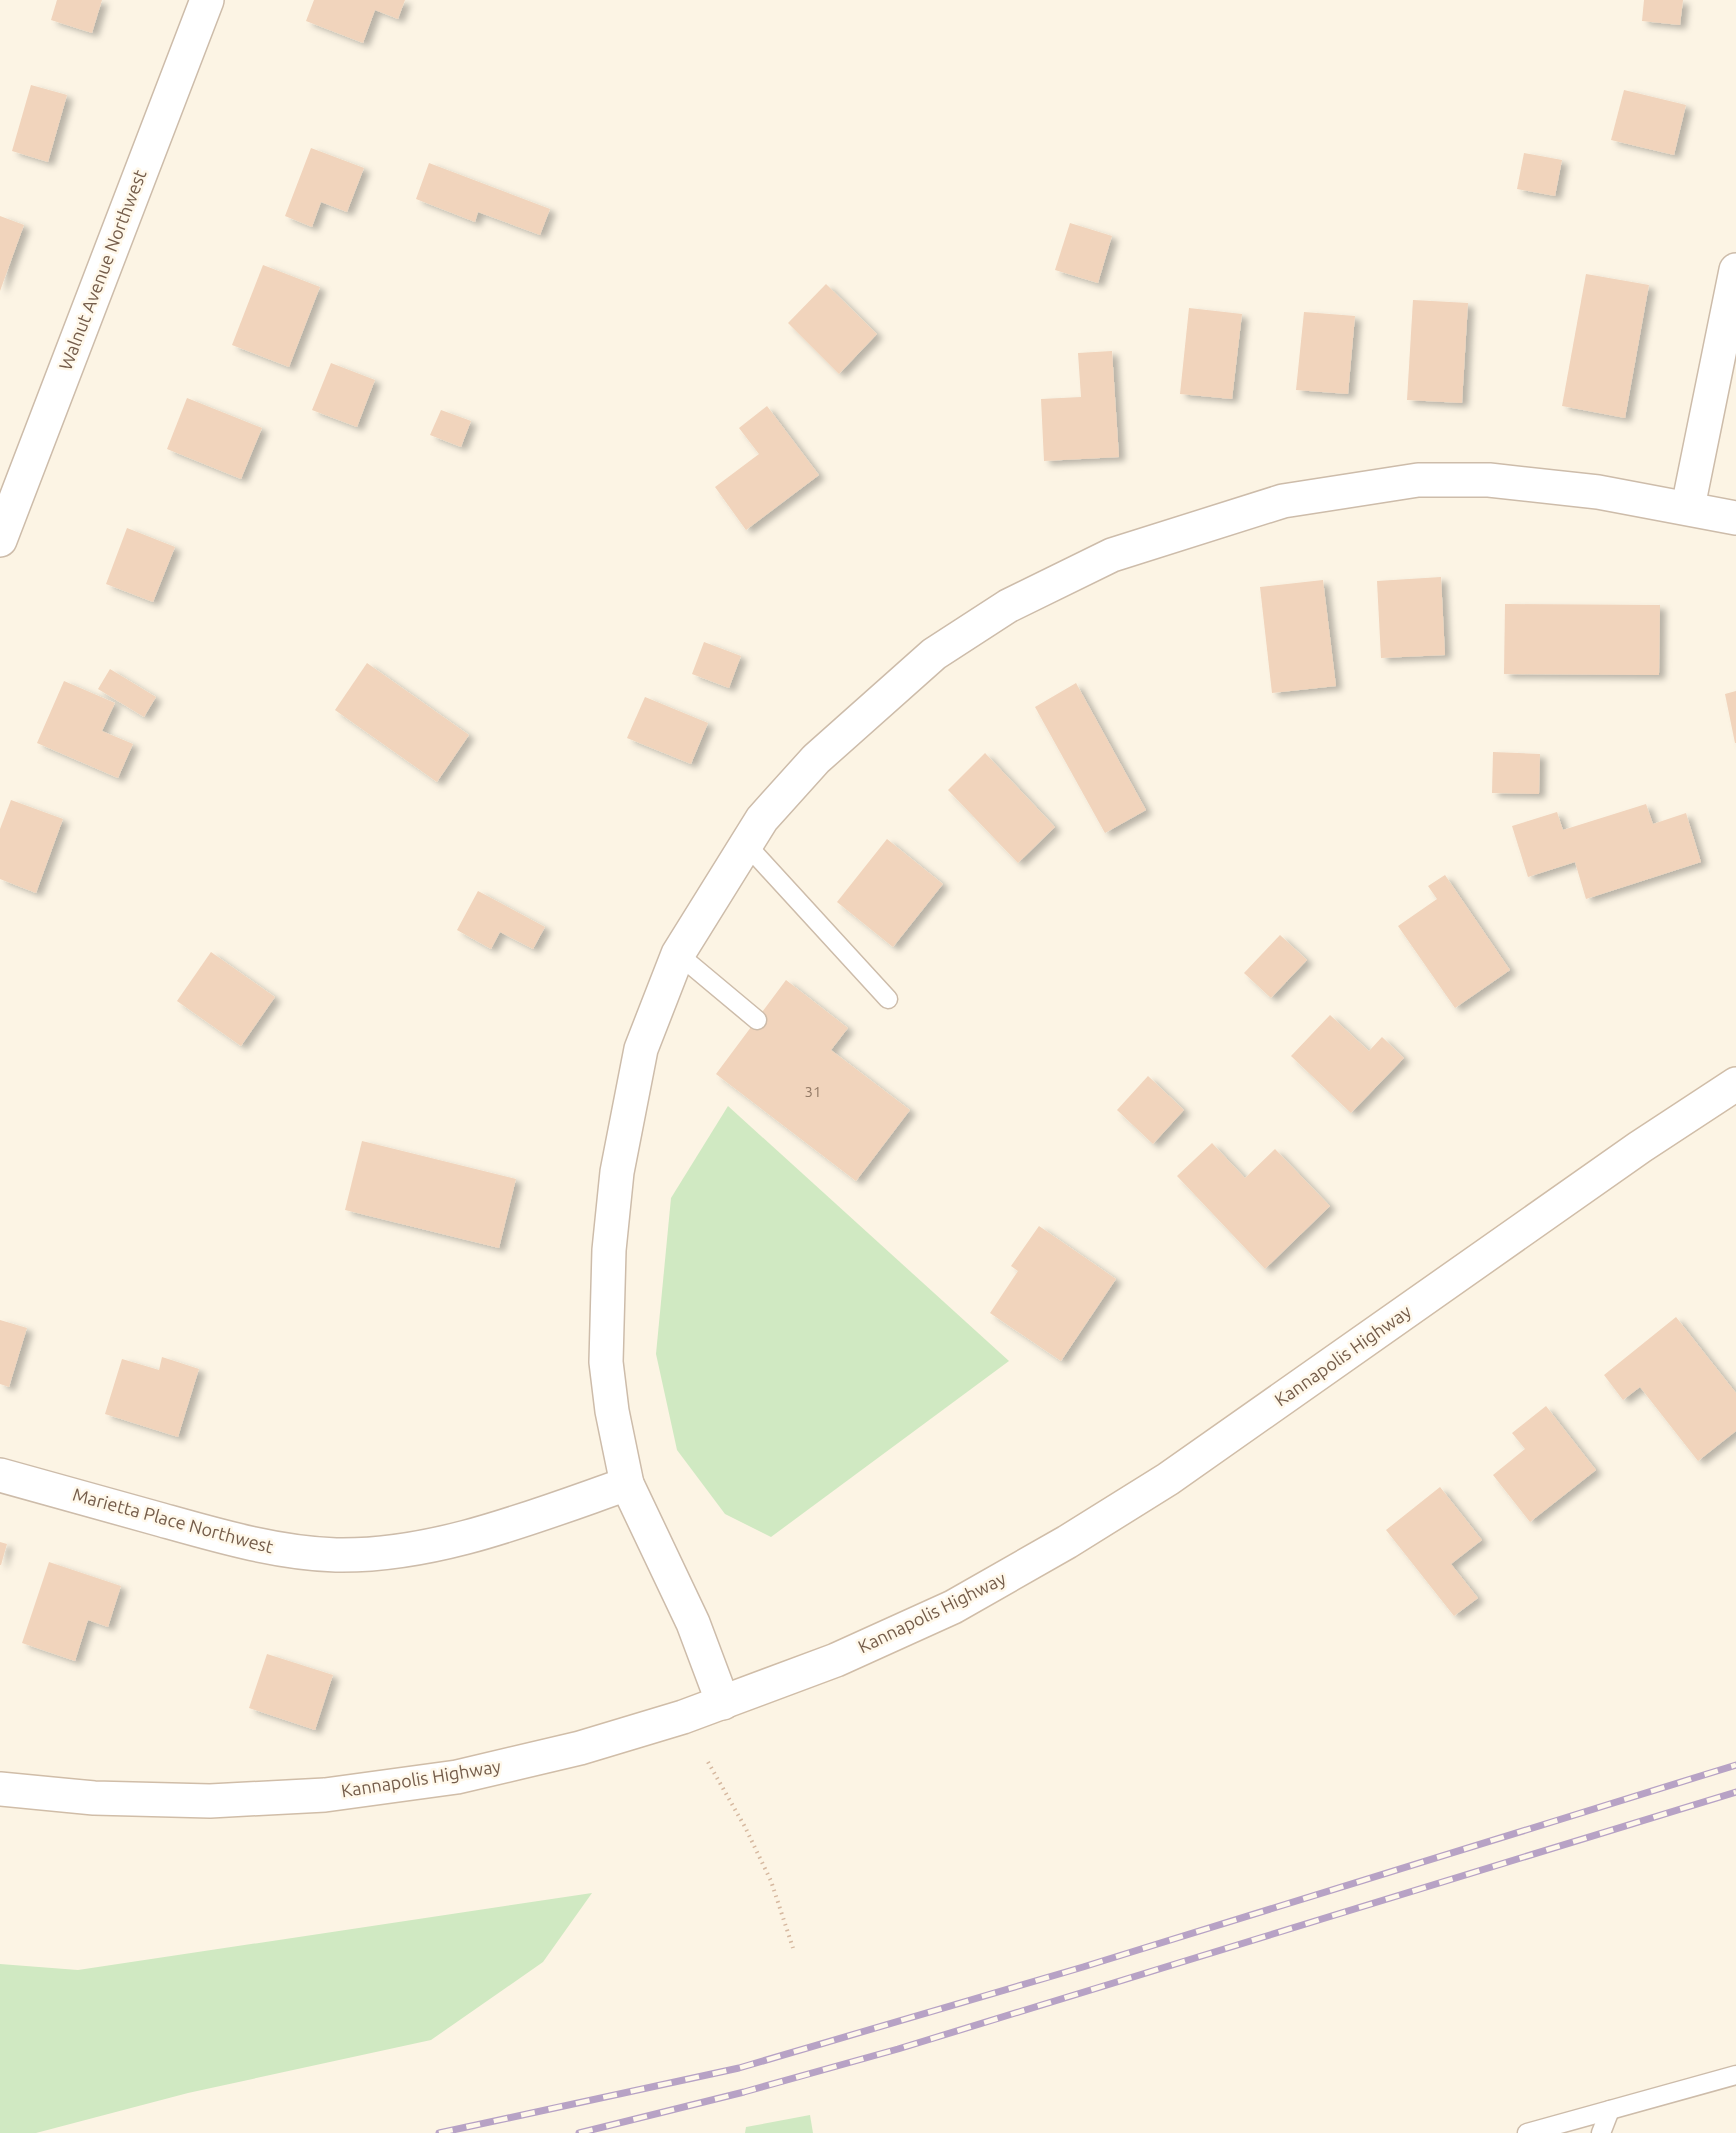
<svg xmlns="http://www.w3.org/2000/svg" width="1736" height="2133" viewBox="0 0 1736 2133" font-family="Ubuntu,sans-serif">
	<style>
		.green { fill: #d0e9c2 }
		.building { fill: #f1d4bc; filter: url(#shadow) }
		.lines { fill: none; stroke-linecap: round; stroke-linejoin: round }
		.service-casing { stroke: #cdbcaa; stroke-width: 21 }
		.minor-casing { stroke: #cdbcaa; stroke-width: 36 }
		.secondary-casing { stroke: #d0bda8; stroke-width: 36 }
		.path { stroke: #d6b89f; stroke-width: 4; stroke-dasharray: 1.5 4.5; stroke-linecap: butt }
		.service { stroke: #fff; stroke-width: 18 }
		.minor { stroke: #fff; stroke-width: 33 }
		.secondary { stroke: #fff; stroke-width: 33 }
		.rail-casing { stroke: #b7a2c5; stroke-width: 7 }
		.rail { stroke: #fff8ea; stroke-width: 4.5; stroke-dasharray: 14; stroke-linecap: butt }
		.labels { text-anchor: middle; stroke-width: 5; stroke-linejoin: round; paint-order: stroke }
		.number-label { font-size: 15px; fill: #937a66 }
		.street-label { font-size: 18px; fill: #745c4a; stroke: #fff8ea }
	</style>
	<defs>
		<filter id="shadow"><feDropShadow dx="6" dy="4" stdDeviation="3" flood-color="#0004"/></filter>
	</defs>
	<rect width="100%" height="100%" fill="#fcf4e4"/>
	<!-- green -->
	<g class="green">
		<polygon points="728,1106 1009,1361 771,1537 725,1514 677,1450 656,1354 671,1198"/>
		<polygon points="592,1893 543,1962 431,2040 188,2093 36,2133 0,2133 0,1964 78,1970"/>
		<polygon points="810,2115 813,2133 745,2133 746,2127"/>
	</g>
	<!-- building -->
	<g class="building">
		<polygon points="57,0 102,0 92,33 51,20"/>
		<polygon points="314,0 405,0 398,19 375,10 363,43 306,21"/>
		<polygon points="1644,0 1683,0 1680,25 1642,21"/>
		<polygon points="31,85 67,95 48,162 12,151"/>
		<polygon points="1624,90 1686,105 1674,155 1611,140"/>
		<polygon points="311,148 364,168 347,212 321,202 312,227 285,216"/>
		<polygon points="1524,153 1562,160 1555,196 1517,189"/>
		<polygon points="429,163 550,209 540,235 478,212 475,222 416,199"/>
		<polygon points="0,216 24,225 0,291"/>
		<polygon points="1070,223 1112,236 1098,283 1055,270"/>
		<polygon points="263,265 320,287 289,367 232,345"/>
		<polygon points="1586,274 1649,285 1625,418 1562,406"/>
		<polygon points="826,284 877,334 839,374 788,323"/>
		<polygon points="1413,300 1468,303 1462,403 1407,400"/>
		<polygon points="1189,308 1242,314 1232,399 1180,394"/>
		<polygon points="1304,312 1355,316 1348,394 1296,390"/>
		<polygon points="1112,351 1119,457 1044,461 1041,399 1081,397 1078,353"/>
		<polygon points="331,363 375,380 357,427 312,410"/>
		<polygon points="187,398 262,428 241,479 167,449"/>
		<polygon points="767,406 819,475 746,530 715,487 759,454 739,428"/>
		<polygon points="441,410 471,421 461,447 430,435"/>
		<polygon points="127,528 175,547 153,602 106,584"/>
		<polygon points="1441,577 1445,655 1381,658 1377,581"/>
		<polygon points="1323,580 1336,686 1272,693 1260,587"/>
		<polygon points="1505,604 1660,605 1659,675 1504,674"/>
		<polygon points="704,642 741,656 729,688 692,674"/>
		<polygon points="367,663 469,735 437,782 335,710"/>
		<polygon points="110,669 156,697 144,717 98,689"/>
		<polygon points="64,681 115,703 102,731 133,744 118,778 37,743"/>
		<polygon points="1076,683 1146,810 1105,833 1035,707"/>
		<polygon points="1736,691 1736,743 1735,743 1725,694"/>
		<polygon points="645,697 708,723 691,764 627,738"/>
		<polygon points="1493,752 1540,754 1539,794 1492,793"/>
		<polygon points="985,753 1055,827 1018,863 948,790"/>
		<polygon points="11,800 63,819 36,893 0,879 0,829"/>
		<polygon points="1646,804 1653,824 1686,813 1701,862 1586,899 1575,862 1528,877 1512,826 1557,812 1563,830"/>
		<polygon points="887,839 943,884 893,947 837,902"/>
		<polygon points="1445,875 1510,970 1455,1008 1398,926 1437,899 1428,886"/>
		<polygon points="478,891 545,927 533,949 500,932 491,949 457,930"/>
		<polygon points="1280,935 1307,960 1271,998 1244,973"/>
		<polygon points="211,952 275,997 241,1046 177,1001"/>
		<polygon points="786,980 848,1028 831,1050 910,1110 856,1181 716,1074"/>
		<polygon points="1330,1015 1369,1051 1382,1037 1404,1058 1351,1113 1291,1056"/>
		<polygon points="1148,1076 1184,1110 1153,1144 1117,1110"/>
		<polygon points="362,1141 516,1179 499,1248 345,1210"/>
		<polygon points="1212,1143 1245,1178 1275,1149 1330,1206 1265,1269 1177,1176"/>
		<polygon points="1039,1226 1116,1279 1061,1361 990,1313 1018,1271 1011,1266"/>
		<polygon points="1676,1317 1736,1393 1736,1431 1698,1461 1640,1387 1623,1400 1604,1375"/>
		<polygon points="0,1320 27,1328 9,1387 0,1384"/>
		<polygon points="162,1357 199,1369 178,1437 105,1414 122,1359 159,1370"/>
		<polygon points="1546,1406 1596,1470 1530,1522 1493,1475 1525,1449 1512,1433"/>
		<polygon points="1440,1487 1482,1540 1451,1564 1478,1598 1454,1616 1386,1530"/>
		<polygon points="0,1542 7,1544 1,1565 0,1565"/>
		<polygon points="49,1562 121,1586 108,1627 88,1620 75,1661 22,1643"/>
		<polygon points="267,1654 333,1675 315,1730 249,1708"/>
	</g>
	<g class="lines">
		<defs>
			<g id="service">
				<polyline points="746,844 888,999"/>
				<polyline points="678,954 757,1020"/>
				<polyline points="1527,2133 1736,2075"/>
				<polyline points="1601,2133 1610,2110"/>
			</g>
			<g id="minor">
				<polyline points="1688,507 1736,270"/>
				<polyline points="0,540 207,0"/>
				<path d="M0,1475C54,1490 108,1505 162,1520C219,1536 277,1553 336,1555C435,1557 535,1516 627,1484"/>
				<polyline points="723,1703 693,1623 627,1484 612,1411 606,1362 609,1250 617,1172 641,1049 678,954 762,819 816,759 934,654 1008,606 1112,555 1283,501 1418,480 1489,480 1598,492 1736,518"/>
			</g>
			<polyline id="secondary" points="0,1789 94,1798 210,1801 325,1795 457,1777 580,1748 683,1717 836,1660 953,1607 1067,1542 1168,1479 1640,1147 1736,1084"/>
		</defs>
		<!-- service casing -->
		<use href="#service" class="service-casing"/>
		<!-- minor casing -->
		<use href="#minor" class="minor-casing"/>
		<!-- secondary casing -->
		<use href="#secondary" class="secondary-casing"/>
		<!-- path -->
		<polyline class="path" points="708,1762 745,1827 771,1881 793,1948"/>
		<!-- service -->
		<use href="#service" class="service"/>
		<!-- minor -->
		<use href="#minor" class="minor"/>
		<!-- secondary -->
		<use href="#secondary" class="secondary"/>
		<defs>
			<g id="rail">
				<polyline points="439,2133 739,2068 1083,1967 1736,1765"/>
				<polyline points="579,2133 744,2092 898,2049 1736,1792"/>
			</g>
		</defs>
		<!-- rail casing -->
		<use href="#rail" class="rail-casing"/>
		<!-- rail -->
		<use href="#rail" class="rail"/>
	</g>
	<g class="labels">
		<!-- number labels -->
		<g class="number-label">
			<text x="813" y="1097">31</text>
		</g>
		<!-- street labels -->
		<g class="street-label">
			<text transform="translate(103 270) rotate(-69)" y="6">Walnut Avenue Northwest</text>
			<text transform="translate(1343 1356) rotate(-35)" y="6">Kannapolis Highway</text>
			<text transform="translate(173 1521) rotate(15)" y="6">Marietta Place Northwest</text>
			<text transform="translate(932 1613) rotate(-26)" y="6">Kannapolis Highway</text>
			<text transform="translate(421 1779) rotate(-9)" y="6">Kannapolis Highway</text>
		</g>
	</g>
</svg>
